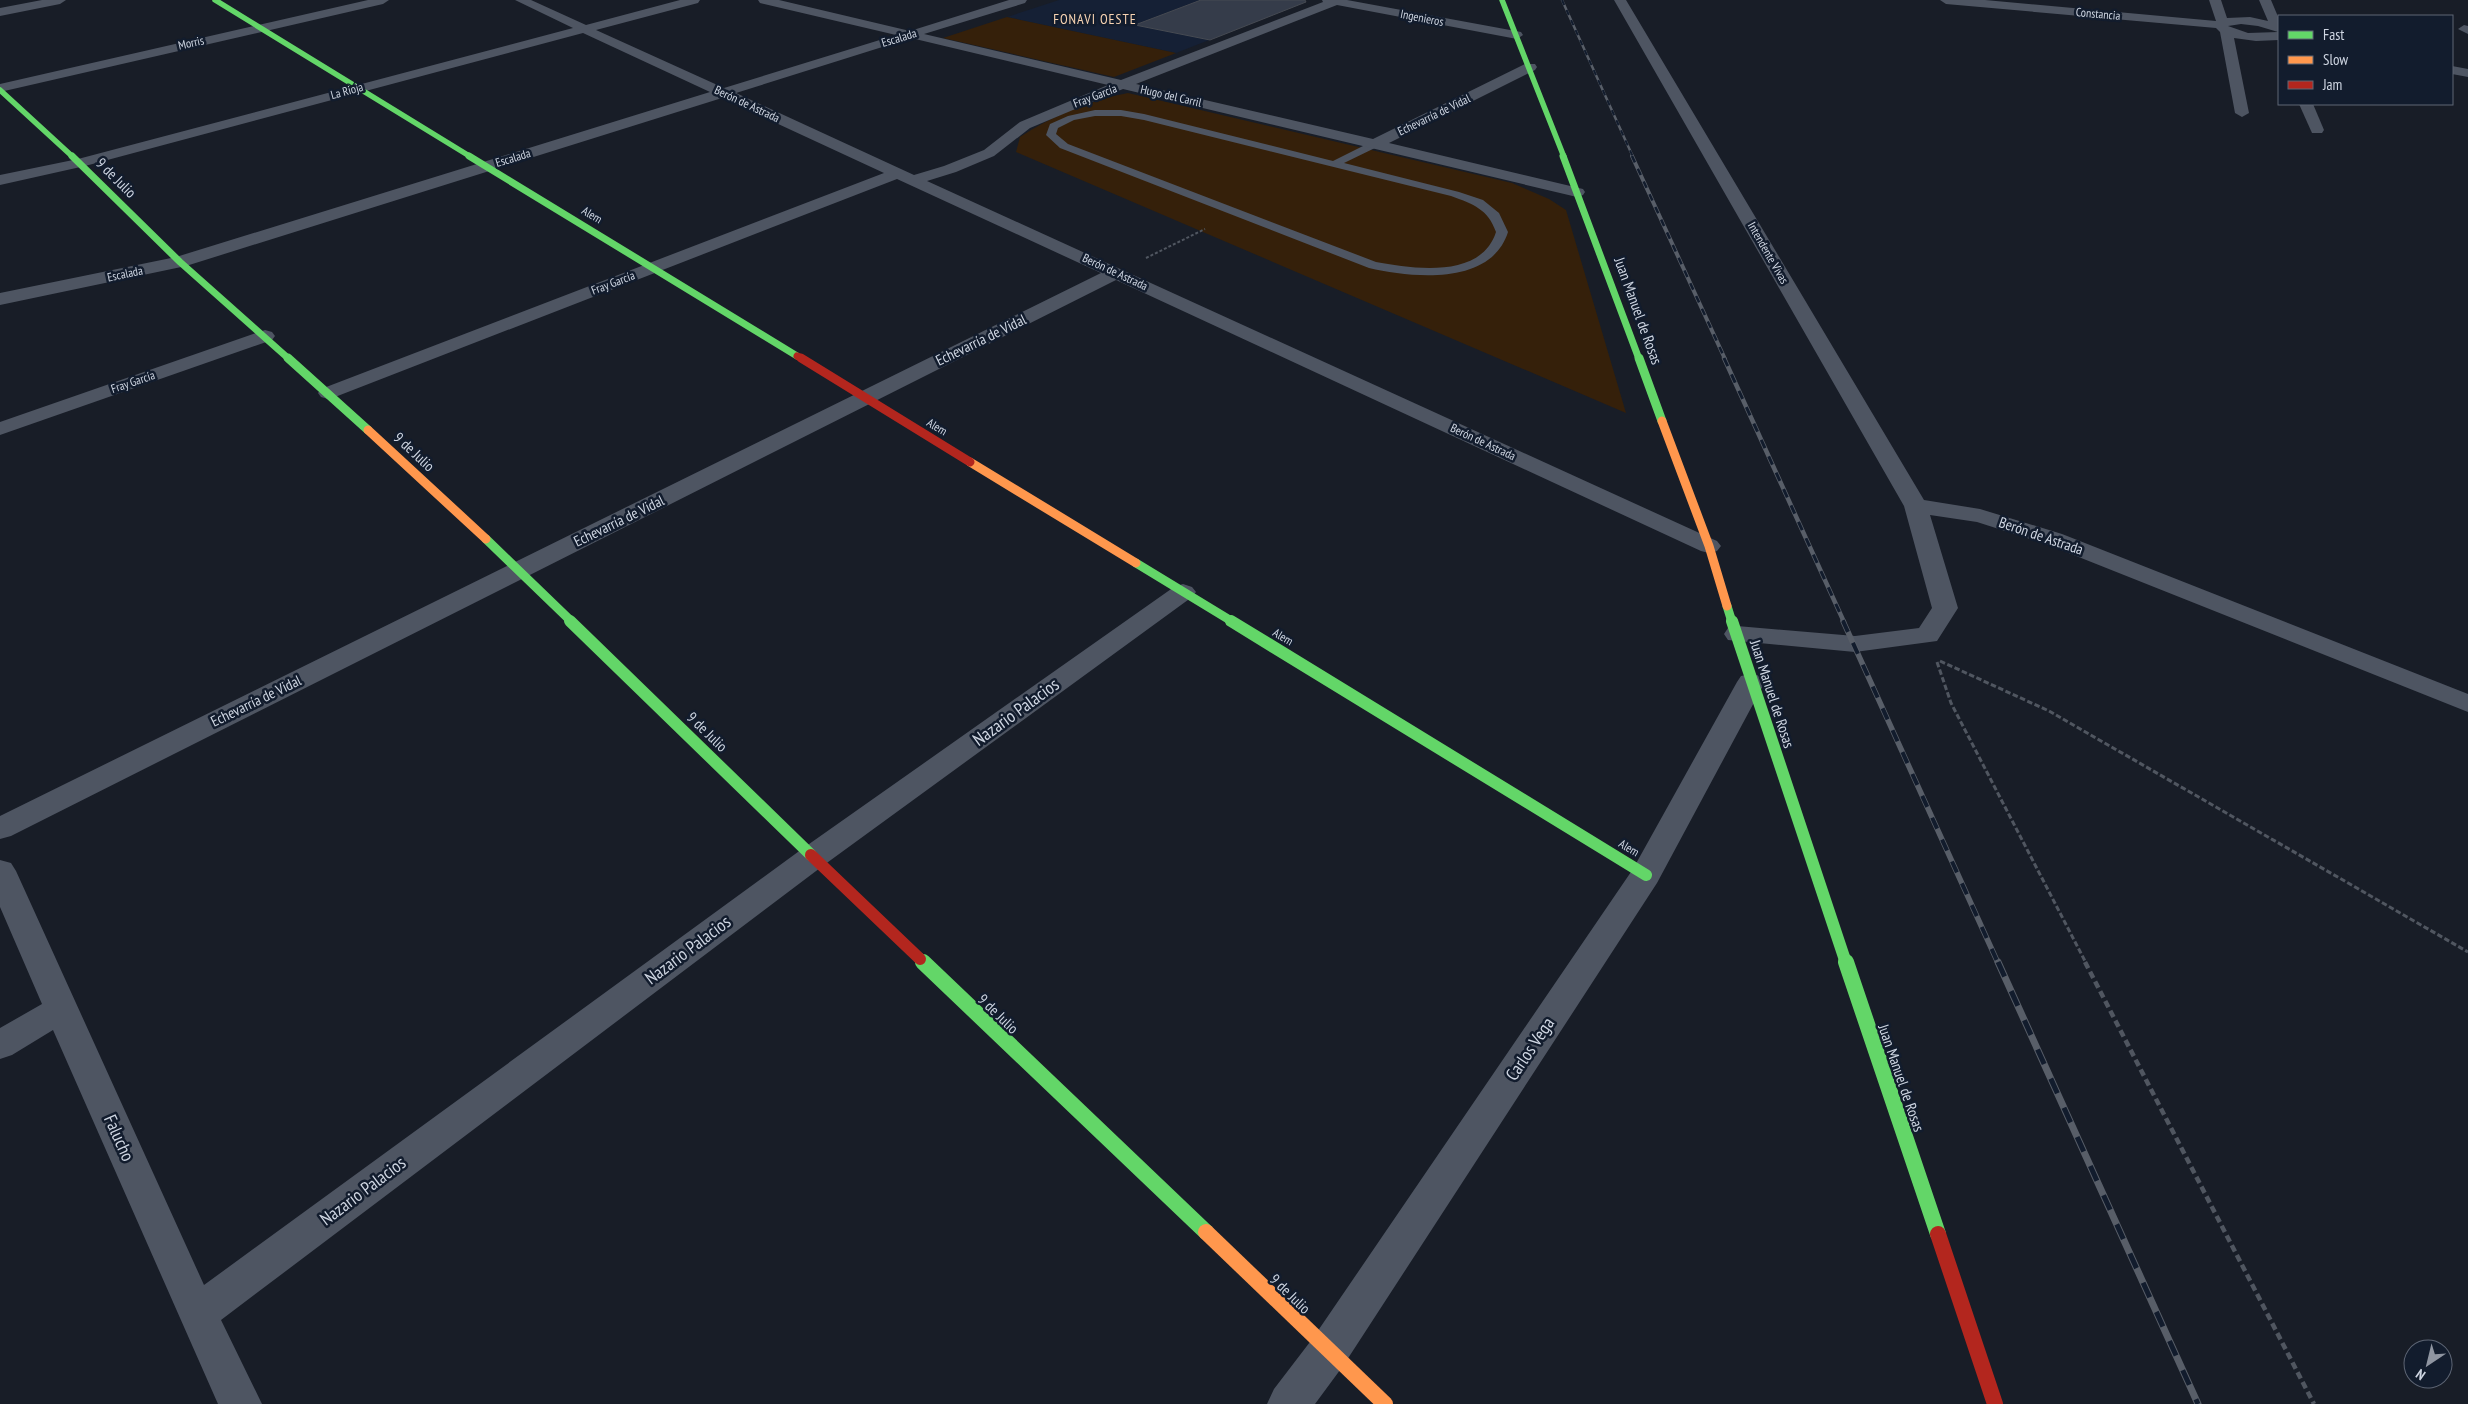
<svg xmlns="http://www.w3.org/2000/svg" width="2468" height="1404" viewBox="0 0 2468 1404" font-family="'PT Sans Narrow',sans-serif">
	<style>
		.built { fill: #152035 }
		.green { fill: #35200a }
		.building { fill: #353c4a; stroke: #464a52 }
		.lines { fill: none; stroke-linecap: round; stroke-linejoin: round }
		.path-far2 { stroke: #505660; stroke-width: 2; stroke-dasharray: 3 2; stroke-linecap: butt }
		.path-far1 { stroke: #505660; stroke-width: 3; stroke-dasharray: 5.5 2.5; stroke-linecap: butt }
		.path { stroke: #505660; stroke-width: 4.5; stroke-dasharray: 7 4; stroke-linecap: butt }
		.lane { fill: #4e5562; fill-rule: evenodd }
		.street { fill: #4e5562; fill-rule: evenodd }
		.fast-far4 { stroke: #63d668; stroke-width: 5.5 }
		.fast-far3 { stroke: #63d668; stroke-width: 7 }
		.fast-far2 { stroke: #63d668; stroke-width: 9 }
		.fast-far1 { stroke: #63d668; stroke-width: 12 }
		.fast { stroke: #63d668; stroke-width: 16 }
		.slow-far1 { stroke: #ff974d; stroke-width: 9 }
		.slow { stroke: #ff974d; stroke-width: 16 }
		.jam-far3 { stroke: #b3261e; stroke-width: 7 }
		.jam-far2 { stroke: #b3261e; stroke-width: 9 }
		.jam-far1 { stroke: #b3261e; stroke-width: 12 }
		.jam { stroke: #b3261e; stroke-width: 16 }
		.rail-far4-casing { stroke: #585e68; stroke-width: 2.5 }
		.rail-far3-casing { stroke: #585e68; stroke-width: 4 }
		.rail-far2-casing { stroke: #585e68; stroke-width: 4.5 }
		.rail-far1-casing { stroke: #585e68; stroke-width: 5.5 }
		.rail-casing { stroke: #585e68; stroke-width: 7 }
		.rail-far4 { stroke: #121c2d; stroke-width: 2; stroke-dasharray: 5.5; stroke-linecap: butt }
		.rail-far3 { stroke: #121c2d; stroke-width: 2.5; stroke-dasharray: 7; stroke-linecap: butt }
		.rail-far2 { stroke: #121c2d; stroke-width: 3; stroke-dasharray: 9; stroke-linecap: butt }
		.rail-far1 { stroke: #121c2d; stroke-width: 4; stroke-dasharray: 12; stroke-linecap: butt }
		.rail { stroke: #121c2d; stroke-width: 5; stroke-dasharray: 16; stroke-linecap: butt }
		.labels { text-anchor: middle; stroke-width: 5; stroke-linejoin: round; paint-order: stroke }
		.far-street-label { font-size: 12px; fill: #cfd6e2; stroke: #121c2d }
		.far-neighbourhood-label { font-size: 14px; letter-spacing: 1px; fill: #f8d4b3; stroke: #121c2d }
		.street-label { font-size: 15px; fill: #cfd6e2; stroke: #121c2d }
		.near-street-label { font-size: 18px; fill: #cfd6e2; stroke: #121c2d }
	</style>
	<rect width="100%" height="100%" fill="#181d27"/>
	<!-- built -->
	<polygon class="built" points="1059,0 1279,0 1301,4 1176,53 1007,17"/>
	<!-- green -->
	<g class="green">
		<polygon points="1007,17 1176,53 1114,77 943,38"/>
		<path d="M1128,93L1512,183L1549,199L1566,210L1626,413L1016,152L1020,137C1052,116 1090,100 1128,93Z"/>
	</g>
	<!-- building -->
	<polygon class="building" points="1201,0 1305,0 1306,2 1210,40 1135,25"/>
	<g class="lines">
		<!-- path-far2 -->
		<polyline class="path-far2" points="1146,258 1205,229"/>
		<!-- path-far1 -->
		<g class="path-far1">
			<polyline points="1940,661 2049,711 2468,952"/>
			<polyline points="1937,662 1951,703 2086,963"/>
		</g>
		<!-- path -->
		<polyline class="path" points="2085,962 2314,1404"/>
		<!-- lane -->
		<path class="lane" d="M1095,110H1121L1144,114L1333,161L1371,142H1379V146L1344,163L1459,192L1483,200L1499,213L1508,232C1491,286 1413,278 1369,268L1060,148L1046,135L1050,124L1068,116ZM1095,116H1121L1144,120L1451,196C1473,204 1488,209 1496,232C1481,279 1414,269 1376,262L1068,144L1056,134L1058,128L1074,120Z"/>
		<!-- street -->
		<g class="street">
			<polygon points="42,0 66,0 60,4 0,16 0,8"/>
			<polygon points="368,0 389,0 383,4 0,92 0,84"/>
			<path d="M515,0H531L586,25L680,0H700L698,3L596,30L724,88L896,35L760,3L758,0H779L910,31L1009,0H1027L1025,3L924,34L1121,80L1323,2L1322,0H1347L1521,32L1523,35L1517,39L1337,5L1136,84L1373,139L1525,64H1535L1537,67L1535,70L1389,143L1583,189L1585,192L1583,195L1577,197L1123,89L1030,128L994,156L956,172L927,181L1717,541L1721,546L1717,551L1709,553L1701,551L1116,280L11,836L0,839V816L1101,273L897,179L335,397L328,399L321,397L318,393L321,389L884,173L722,98L186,266L0,305V293L176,257L710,92L583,33L85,166L0,185V175L78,159L573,28ZM911,38L1108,85L1020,122L984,150L944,166L914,175L736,93Z"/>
			<polygon points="1614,0 1626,0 1924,500 1980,509 2062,534 2468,694 2468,712 2046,544 1977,522 1930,515 1958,608 1937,641 1855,652 1728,640 1724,634 1728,628 1737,626 1855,636 1919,628 1932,608 1904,506"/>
			<path d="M1940,0H1985L2216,21L2209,0H2221L2227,18L2250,17L2268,21L2259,0H2271L2279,19V40L2256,41L2234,38L2249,113L2242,117L2235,113L2220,32L2216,28L1946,4ZM2241,24L2258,26L2278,32L2248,33L2228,26Z"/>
			<polygon points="2464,25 2468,26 2468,34 2458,29"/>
			<polygon points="2452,66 2468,69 2468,77 2452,74"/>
			<polygon points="2299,104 2313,104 2324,130 2322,133 2312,133"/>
			<polygon points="265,330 272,332 275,336 272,340 0,435 0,422"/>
			<polygon points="1183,584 1192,587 1196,592 1192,597 824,865 221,1320 262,1404 218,1404 53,1030 12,1055 0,1059 0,1028 42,1004 0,907 0,860 11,863 16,871 204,1285 802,849 1174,587"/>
			<polygon points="1751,674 1761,676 1765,682 1657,883 1343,1366 1315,1404 1267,1404 1274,1389 1313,1338 1633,869 1737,682 1741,676"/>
		</g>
		<!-- fast-far4 -->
		<g class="fast-far4">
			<polyline points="215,0 471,157"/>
			<polyline points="1502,0 1564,157"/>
			<polyline points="0,90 73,157"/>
		</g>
		<!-- fast-far3 -->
		<g class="fast-far3">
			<polyline points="72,156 180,262 289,359"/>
			<polyline points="469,156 797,356"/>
			<polyline points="1563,156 1639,359"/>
		</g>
		<!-- fast-far2 -->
		<g class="fast-far2">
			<polyline points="288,358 368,430"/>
			<polyline points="1639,358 1662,421"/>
			<polyline points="486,539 572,622"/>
			<polyline points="1136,563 1233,622"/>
			<polyline points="1727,606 1732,622"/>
		</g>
		<!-- fast-far1 -->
		<g class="fast-far1">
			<polyline points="570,621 811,855"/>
			<polyline points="1231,621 1646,875"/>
			<polyline points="1732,621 1846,963"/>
			<polyline points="920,959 924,963"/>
		</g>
		<!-- fast -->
		<g class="fast">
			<polyline points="923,962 1206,1232"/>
			<polyline points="1846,962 1938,1234"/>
		</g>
		<!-- slow-far1 -->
		<g class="slow-far1">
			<polyline points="1662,421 1709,546 1727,606"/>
			<polyline points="368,430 486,539"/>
			<polyline points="970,462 1136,563"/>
		</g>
		<!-- slow -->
		<polyline class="slow" points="1206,1232 1385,1404"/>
		<!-- jam-far3 -->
		<polyline class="jam-far3" points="797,356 803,359"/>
		<!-- jam-far2 -->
		<polyline class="jam-far2" points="801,358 970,462"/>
		<!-- jam-far1 -->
		<polyline class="jam-far1" points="811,855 920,959"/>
		<!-- jam -->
		<polyline class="jam" points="1938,1234 1995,1404"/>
		<defs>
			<polyline id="rail-far4" points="1562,0 1633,157"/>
			<polyline id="rail-far3" points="1632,156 1725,359"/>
			<polyline id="rail-far2" points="1724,358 1844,622"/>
			<polyline id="rail-far1" points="1843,621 1998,963"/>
			<polyline id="rail" points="1998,962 2198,1404"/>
		</defs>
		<!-- rail-far4 casing -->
		<use href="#rail-far4" class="rail-far4-casing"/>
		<!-- rail-far3 casing -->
		<use href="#rail-far3" class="rail-far3-casing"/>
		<!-- rail-far2 casing -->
		<use href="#rail-far2" class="rail-far2-casing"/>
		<!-- rail-far1 casing -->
		<use href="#rail-far1" class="rail-far1-casing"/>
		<!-- rail casing -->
		<use href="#rail" class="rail-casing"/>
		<!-- rail-far4 -->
		<use href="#rail-far4" class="rail-far4"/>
		<!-- rail-far3 -->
		<use href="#rail-far3" class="rail-far3"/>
		<!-- rail-far2 -->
		<use href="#rail-far2" class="rail-far2"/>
		<!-- rail-far1 -->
		<use href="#rail-far1" class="rail-far1"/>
		<!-- rail -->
		<use href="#rail" class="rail"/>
	</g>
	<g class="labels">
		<!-- far-street labels -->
		<g class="far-street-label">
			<text transform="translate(2098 14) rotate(5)" y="4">Constancia</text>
			<text transform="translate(1422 18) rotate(11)" y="4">Ingenieros</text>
			<text transform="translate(899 38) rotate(-17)" y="4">Escalada</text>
			<text transform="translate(191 43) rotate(-13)" y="4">Morris</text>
			<text transform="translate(347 91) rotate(-15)" y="4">La Rioja</text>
			<text transform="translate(1095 96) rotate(-21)" y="4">Fray García</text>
			<text transform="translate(1171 96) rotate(13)" y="4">Hugo del Carril</text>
			<text transform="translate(747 104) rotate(25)" y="4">Berón de Astrada</text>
			<text transform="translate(1434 115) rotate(-26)" y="4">Echevarría de Vidal</text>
			<text transform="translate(513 158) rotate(-17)" y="4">Escalada</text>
			<text transform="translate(592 215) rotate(31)" y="4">Alem</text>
			<text transform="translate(1768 253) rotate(60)" y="4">Intendente Vivas</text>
			<text transform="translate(1115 272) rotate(25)" y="4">Berón de Astrada</text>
			<text transform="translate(125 274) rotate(-12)" y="4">Escalada</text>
			<text transform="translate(613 283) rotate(-21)" y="4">Fray García</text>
			<text transform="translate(133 382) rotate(-19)" y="4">Fray García</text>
			<text transform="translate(937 427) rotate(31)" y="4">Alem</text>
			<text transform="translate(1483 442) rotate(25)" y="4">Berón de Astrada</text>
			<text transform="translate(1283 637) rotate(31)" y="4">Alem</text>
			<text transform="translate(1629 848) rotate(31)" y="4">Alem</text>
		</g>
		<!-- far-neighbourhood labels -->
		<g class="far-neighbourhood-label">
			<text x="1095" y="24">FONAVI OESTE</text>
		</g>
		<!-- street labels -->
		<g class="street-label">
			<text transform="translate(116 178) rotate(45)" y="5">9 de Julio</text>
			<text transform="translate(1638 311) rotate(70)" y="5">Juan Manuel de Rosas</text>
			<text transform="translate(981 340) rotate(-26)" y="5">Echevarría de Vidal</text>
			<text transform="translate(414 452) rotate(43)" y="5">9 de Julio</text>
			<text transform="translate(619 521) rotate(-26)" y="5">Echevarría de Vidal</text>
			<text transform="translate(2041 536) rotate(19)" y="5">Berón de Astrada</text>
			<text transform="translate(1772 694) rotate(72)" y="5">Juan Manuel de Rosas</text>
			<text transform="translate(256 701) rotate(-26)" y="5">Echevarría de Vidal</text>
			<text transform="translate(707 732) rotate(44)" y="5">9 de Julio</text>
			<text transform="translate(998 1014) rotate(44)" y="5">9 de Julio</text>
			<text transform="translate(1901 1078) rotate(71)" y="5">Juan Manuel de Rosas</text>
			<text transform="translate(1290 1294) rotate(44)" y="5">9 de Julio</text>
		</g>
		<!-- near-street labels -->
		<g class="near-street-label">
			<text transform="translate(1016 712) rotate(-36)" y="6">Nazario Palacios</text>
			<text transform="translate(688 950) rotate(-37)" y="6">Nazario Palacios</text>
			<text transform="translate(1530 1049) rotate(-56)" y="6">Carlos Vega</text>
			<text transform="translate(119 1138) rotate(66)" y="6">Falucho</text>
			<text transform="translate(363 1191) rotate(-37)" y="6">Nazario Palacios</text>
		</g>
	</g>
	<!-- legend -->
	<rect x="2278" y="15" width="175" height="90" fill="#121c2d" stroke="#5e6675"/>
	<rect x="2288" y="31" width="25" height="8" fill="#63d668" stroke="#5e6675"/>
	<text x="2323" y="40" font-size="15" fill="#cfd6e2">Fast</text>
	<rect x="2288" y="56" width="25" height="8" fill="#ff974d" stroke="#5e6675"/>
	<text x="2323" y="65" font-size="15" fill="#cfd6e2">Slow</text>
	<rect x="2288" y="81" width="25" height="8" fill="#b3261e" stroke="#5e6675"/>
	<text x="2323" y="90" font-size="15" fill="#cfd6e2">Jam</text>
	<!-- north arrow -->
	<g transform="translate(2428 1364) rotate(215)"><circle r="24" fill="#121c2d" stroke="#5e6675"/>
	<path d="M0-4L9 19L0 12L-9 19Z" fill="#8f95a1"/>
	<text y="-8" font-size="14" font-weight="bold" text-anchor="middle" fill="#cfd6e2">N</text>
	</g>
</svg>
